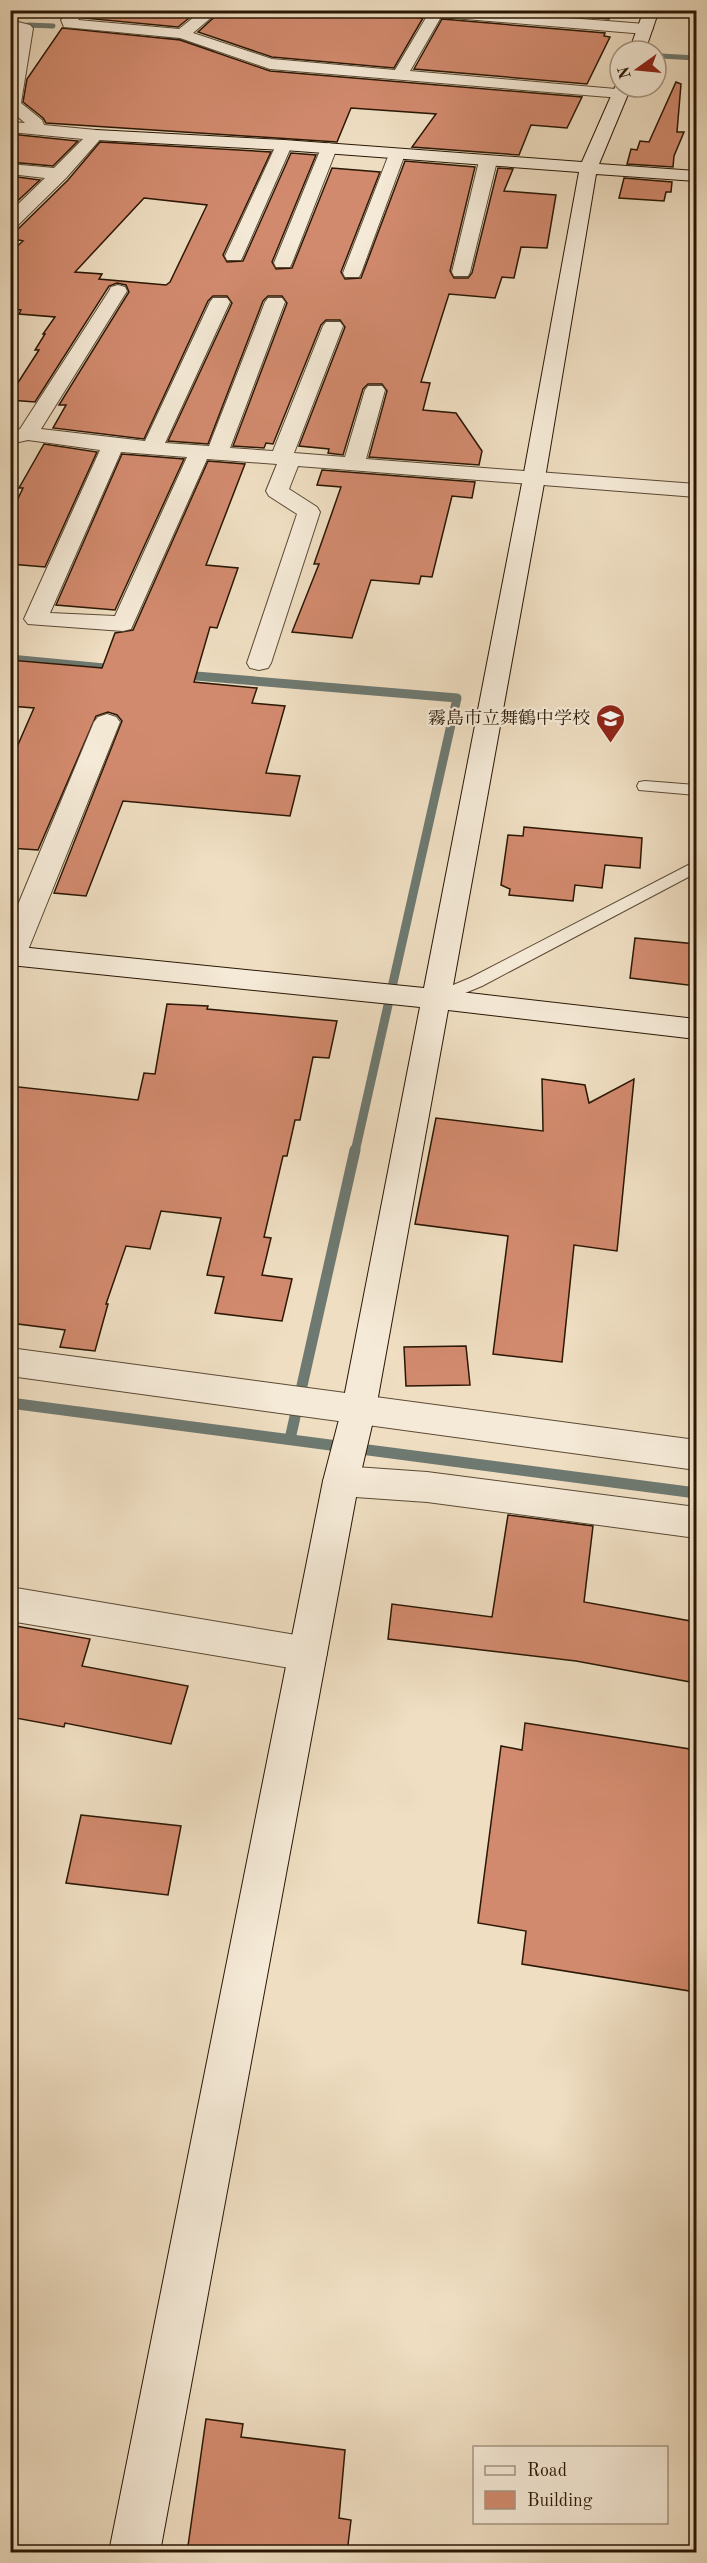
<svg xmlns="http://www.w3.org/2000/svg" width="707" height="2563" viewBox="0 0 707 2563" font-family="'Old Standard TT','Noto Serif JP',serif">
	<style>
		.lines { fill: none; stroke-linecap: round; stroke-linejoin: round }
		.stream-far3 { stroke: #6e7971; stroke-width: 5 }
		.stream-far2 { stroke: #6e7971; stroke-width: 7 }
		.stream-far1 { stroke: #6e7971; stroke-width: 9 }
		.stream { stroke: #6e7971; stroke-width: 11 }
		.building { fill: #d28a6e; stroke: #2a1704; stroke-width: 1.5; fill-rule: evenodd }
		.lane-casing { stroke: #5b4934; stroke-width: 2 }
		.street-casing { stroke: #5b4934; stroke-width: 2 }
		.secondary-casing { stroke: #2a1704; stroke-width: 2 }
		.lane { fill: #f5ead7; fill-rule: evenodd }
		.street { fill: #f5ead7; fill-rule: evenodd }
		.secondary { fill: #f5ead7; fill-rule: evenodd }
		.labels { text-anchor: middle; stroke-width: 4.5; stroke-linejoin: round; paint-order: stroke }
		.far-poi-label { font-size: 18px; fill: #2a1704; stroke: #f5ead7; text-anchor: end }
	</style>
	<rect width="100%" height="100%" fill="#efdec2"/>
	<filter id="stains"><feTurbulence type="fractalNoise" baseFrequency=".00333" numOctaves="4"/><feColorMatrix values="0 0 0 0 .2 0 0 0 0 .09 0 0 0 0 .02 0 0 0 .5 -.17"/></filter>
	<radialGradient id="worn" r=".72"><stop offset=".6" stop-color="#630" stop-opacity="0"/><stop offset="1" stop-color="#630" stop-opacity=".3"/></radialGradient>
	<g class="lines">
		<!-- stream-far3 -->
		<g class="stream-far3">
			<polyline points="28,25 53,26"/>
			<polyline points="160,34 214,49"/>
			<polyline points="661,56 696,58"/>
		</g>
		<!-- stream-far2 -->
		<polyline class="stream-far2" points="10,658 115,668"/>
		<!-- stream-far1 -->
		<polyline class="stream-far1" points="184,675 457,698 355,1152"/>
		<!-- stream -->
		<g class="stream">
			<polyline points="10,1403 696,1493"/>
			<polyline points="290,1439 355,1150"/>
		</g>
	</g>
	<!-- building -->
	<g class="building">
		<polygon points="89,10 199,10 178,27 83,18"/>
		<polygon points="222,10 395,10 404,16 423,18 394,68 272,57 198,32"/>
		<polygon points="502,10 611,10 609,19"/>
		<polygon points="442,19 605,33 604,36 610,37 587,84 414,69"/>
		<polygon points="62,28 180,40 270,71 582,97 567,128 531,125 519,155 412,147 436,114 351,108 337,142 46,123 43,118 23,102 27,79"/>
		<polygon points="676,82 681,84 677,132 684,132 674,156 673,167 627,164 631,149 637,150 640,141 649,142"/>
		<polygon points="10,134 78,141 53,166 10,162"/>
		<path d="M100,142L271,152L223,255L227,262L243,261L291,153L316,155L272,262L276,269L292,268L332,168L380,172L341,272L345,279L361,278L405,161L475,167L450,271L454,278H468L472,273L498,168L513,169L504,191L556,195L547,248L521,247L514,278L502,277L495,298L449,294L421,382L430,383L423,410L456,413L482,451L479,465L369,457L387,391L382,384H368L363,389L343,455L328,453L329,449L299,446L345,327L340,320H326L321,325L273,444L266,443L264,448L233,446L287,303L282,296H268L263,301L208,444L168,441L232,303L227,296H213L208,301L144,439L53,428L66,405H59L129,292L126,285L117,283L109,286L35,402L10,400V395L39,350H35L45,334H43L55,317L19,314L21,310L10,309V253L23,241L10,238V230L18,229L68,180ZM144,198L207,205L170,282L166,285L99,279L102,274L75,272Z"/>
		<polygon points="10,176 40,180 10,208"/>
		<polygon points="624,178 672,182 671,192 666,192 664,201 619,198"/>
		<polygon points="44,444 97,452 45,567 10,564 10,515 23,488 19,488"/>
		<polygon points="122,454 184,459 115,610 56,605"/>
		<polygon points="208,461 245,464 206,565 238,568 217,628 210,627 194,682 257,688 252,703 285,706 266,773 300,776 290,816 123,801 86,896 54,893 122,721 117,715 108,712 96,716 38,850 10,848 10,763 34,708 10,706 10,660 102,668 115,633 133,630"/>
		<polygon points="322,470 475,482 472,498 452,496 432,577 421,576 419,584 371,580 352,638 292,632 319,564 314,564 341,487 317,485"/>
		<polygon points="524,827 642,838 640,868 605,865 602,888 575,885 573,901 509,895 510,889 501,885 508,835 523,836"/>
		<polygon points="635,938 696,944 696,986 630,978"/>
		<polygon points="167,1004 208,1006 207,1009 337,1021 329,1058 313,1057 300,1120 295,1120 287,1156 283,1156 264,1237 271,1238 262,1275 292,1279 282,1321 215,1313 224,1277 207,1275 221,1218 161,1211 150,1249 126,1246 106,1304 108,1304 95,1351 60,1347 65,1330 10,1323 10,1086 138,1100 144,1073 155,1074"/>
		<polygon points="542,1079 585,1085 589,1103 634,1079 617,1251 574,1245 562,1362 493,1354 508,1236 415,1224 436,1118 543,1131"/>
		<polygon points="466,1346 470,1385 406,1386 404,1347"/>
		<polygon points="508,1515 593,1526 584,1602 696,1622 696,1683 576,1661 388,1639 392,1604 492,1617"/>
		<polygon points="10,1625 90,1639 82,1666 188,1686 171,1744 65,1723 64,1727 10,1717"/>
		<polygon points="525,1723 696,1750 696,1992 522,1964 526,1931 478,1923 501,1746 522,1750"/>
		<polygon points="81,1815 181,1826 168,1895 66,1883"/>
		<polygon points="206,2419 243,2424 241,2437 345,2450 339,2518 351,2520 347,2553 187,2553"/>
	</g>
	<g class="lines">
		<defs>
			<g id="lane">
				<polygon points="645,781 696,785 696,795 639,790 637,786 639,782"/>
				<polygon points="696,861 696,873 482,986 436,1005 429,1003 427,999 429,995 470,978"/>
			</g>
			<g id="street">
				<polygon points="71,10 87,10 78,20 179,29 203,10 220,10 193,33 272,59 395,70 427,16 404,14 397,10 467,10 645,24 653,29 645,34 441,17 410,71 627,90 629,93 627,96 621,98 270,69 180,38 64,27 61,20"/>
				<polygon points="10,20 30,25 33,28 21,103 42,120 44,125 96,130 104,135 66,178 16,227 10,228 10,212 45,178 10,174 10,164 54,168 83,139 10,132 10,122 25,123 10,110 10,70 17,31 10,29"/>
				<polygon points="284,140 292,145 243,256 241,260 227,260 225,256 276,145"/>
				<polygon points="329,143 337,148 292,263 290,267 276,267 274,263 321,148"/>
				<polygon points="397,149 403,150 405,154 361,273 359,277 345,277 343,273 389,154 391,150"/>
				<polygon points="488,156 494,157 497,161 470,272 468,276 454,276 452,272 479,161 482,157"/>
				<path d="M118,285L125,287L127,291L41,429L145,441L210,302L213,298H227L230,302L165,443L209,446L265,302L268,298H282L285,302L230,448L273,451L323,326L326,322H340L343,326L294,453L345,457L365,390L368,386H382L385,390L366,459L696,484V497L298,466L289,489L317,507L320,512L271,663L268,668L259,670L250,668L247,663L297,514L269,496L266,491L277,464L207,459L131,629L123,631L28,624L24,619L100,450L28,440L10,444V432L20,429L109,291L111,287ZM121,452L187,457L115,616L50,613Z"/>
				<polygon points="107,714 116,717 120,722 26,955 22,962 10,964 10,924 94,722 98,717"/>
				<polygon points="10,1348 696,1440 696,1470 10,1376"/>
				<polygon points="341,1466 427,1472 696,1507 696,1538 427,1502 341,1496 328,1492 323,1481 328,1470"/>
				<polygon points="10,1587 308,1637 322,1642 327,1654 322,1666 308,1671 10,1621"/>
			</g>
			<g id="secondary">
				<polygon points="644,10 659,10 645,51 629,51"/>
				<polygon points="620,83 620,87 631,87 599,164 696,171 696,181 596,174 545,478 452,991 696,1019 696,1039 448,1010 376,1408 359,1481 160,2552 109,2552 323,1481 342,1408 420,1007 10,965 10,946 424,988 523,478 579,172 284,150 96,140 88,135 96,130 284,140 582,162 615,87"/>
			</g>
		</defs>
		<!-- lane casing -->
		<use href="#lane" class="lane-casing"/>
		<!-- street casing -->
		<use href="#street" class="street-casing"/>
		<!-- secondary casing -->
		<use href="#secondary" class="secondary-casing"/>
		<!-- lane -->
		<use href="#lane" class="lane"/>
		<!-- street -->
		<use href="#street" class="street"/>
		<!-- secondary -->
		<use href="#secondary" class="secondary"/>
	</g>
	<!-- icons -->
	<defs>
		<symbol id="school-pin" viewBox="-11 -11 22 30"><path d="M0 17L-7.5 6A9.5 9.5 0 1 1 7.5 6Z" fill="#8f2418" stroke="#f5ead7"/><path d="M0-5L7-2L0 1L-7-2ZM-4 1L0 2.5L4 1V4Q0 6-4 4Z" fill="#fff"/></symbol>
	</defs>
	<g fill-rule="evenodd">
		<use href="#school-pin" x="594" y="702" width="33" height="45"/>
	</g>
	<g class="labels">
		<!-- far-poi labels -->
		<g class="far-poi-label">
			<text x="590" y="724">霧島市立舞鶴中学校</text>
		</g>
	</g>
	<!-- margin -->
	<rect width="707" height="2563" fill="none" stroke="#efdec2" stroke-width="36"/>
	<rect x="12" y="12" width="683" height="2539" fill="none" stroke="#2a1704" stroke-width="3"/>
	<rect x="18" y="18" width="671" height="2527" fill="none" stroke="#2a1704" stroke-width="1.5"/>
	<!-- legend -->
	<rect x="473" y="2446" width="195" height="78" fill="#f5ead7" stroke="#a49683" stroke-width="1.5"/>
	<rect x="485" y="2466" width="30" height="9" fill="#f5ead7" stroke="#a49683" stroke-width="1.5"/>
	<text x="527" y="2476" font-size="18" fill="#2a1704">Road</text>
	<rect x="485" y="2491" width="30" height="18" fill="#d28a6e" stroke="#a49683" stroke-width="1.5"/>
	<text x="527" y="2506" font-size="18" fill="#2a1704">Building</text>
	<!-- north arrow -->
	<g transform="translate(638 69) rotate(255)"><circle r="28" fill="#f5ead7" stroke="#a49683" stroke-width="1.5"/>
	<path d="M0-4.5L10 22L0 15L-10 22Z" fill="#8f2418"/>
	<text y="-9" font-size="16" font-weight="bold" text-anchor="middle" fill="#2a1704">N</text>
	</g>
	<rect width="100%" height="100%" filter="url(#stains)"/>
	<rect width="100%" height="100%" fill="url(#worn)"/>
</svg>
